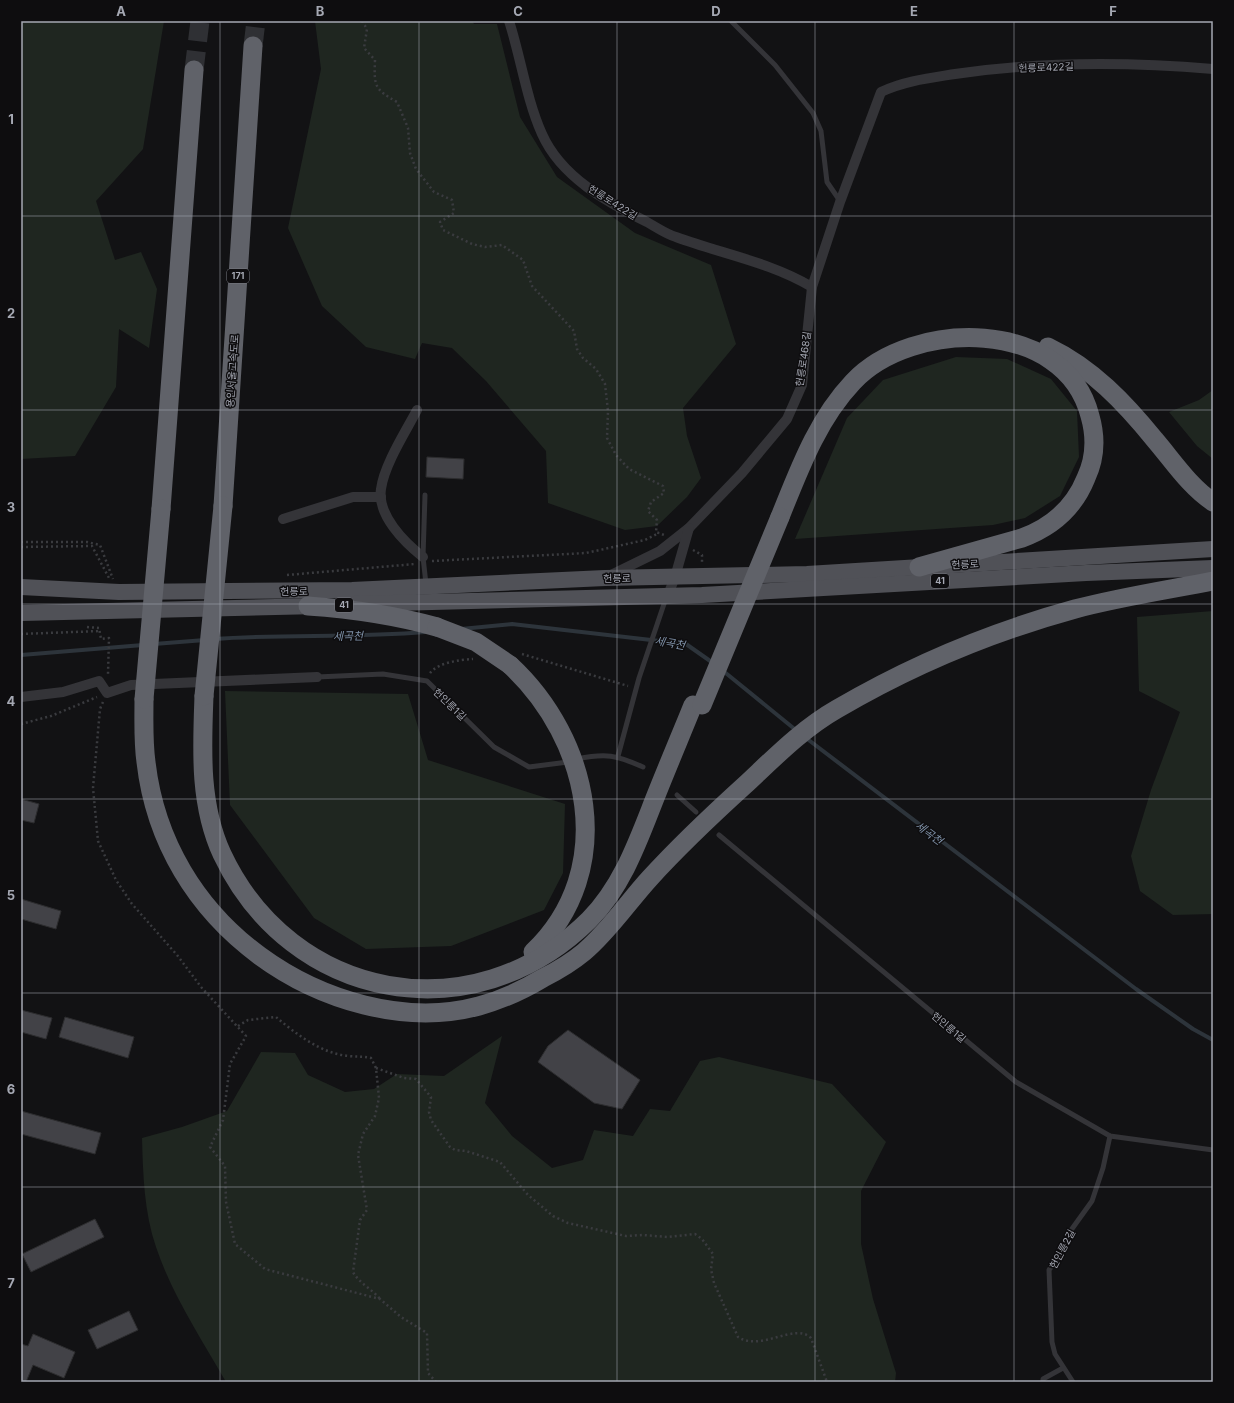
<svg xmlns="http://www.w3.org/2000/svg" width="1234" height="1403" viewBox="0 0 1234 1403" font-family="Inter,'Noto Sans KR',sans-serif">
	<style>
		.green { fill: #1f2620 }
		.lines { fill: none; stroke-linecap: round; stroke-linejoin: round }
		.stream { stroke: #2d343b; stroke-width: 4 }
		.building { fill: #424247; stroke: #2d2d2f }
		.highway-tunnel { stroke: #2f3034; stroke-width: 19; stroke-dasharray: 19 10; stroke-linecap: butt }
		.path { stroke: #3a3b3f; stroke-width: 2.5; stroke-dasharray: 2 3; stroke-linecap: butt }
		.lane { stroke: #343438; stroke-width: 5 }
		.street { stroke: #343438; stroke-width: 10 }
		.primary { stroke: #505157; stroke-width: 16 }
		.highway { stroke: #606269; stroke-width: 19 }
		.highway-bridge { stroke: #606269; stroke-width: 19 }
		.grid { fill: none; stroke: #a5a8b3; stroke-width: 1; stroke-opacity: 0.55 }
		.labels { text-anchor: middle; stroke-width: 3; stroke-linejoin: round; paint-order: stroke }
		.shield { fill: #0e0d0f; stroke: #787a82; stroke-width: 1 }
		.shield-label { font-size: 9px; font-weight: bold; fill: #a5a8b3 }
		.street-label { font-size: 10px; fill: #a5a8b3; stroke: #0e0d0f }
		.water-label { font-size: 11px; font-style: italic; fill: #8093aa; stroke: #0e0d0f }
		.neatline { fill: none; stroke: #a5a8b3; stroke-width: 1.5 }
		.grid-label { font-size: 13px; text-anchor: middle; font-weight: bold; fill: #a5a8b3 }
	</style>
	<rect width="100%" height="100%" fill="#121214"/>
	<!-- green -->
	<g class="green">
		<polygon points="21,21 164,21 143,149 96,201 115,260 141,252 157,289 149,348 119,329 116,387 75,456 21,459"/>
		<polygon points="315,21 472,21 474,24 497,24 520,117 557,177 635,233 711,265 736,344 683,408 687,436 701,478 687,497 657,526 625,530 548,503 546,451 486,381 452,348 422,343 415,359 366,347 322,306 288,228 321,69"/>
		<polygon points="956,357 1007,359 1051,379 1077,411 1079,457 1060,496 1025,518 993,525 795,539 847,418 883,380"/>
		<polygon points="1213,390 1213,459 1197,446 1169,412 1199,400"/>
		<polygon points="1213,611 1213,914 1173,915 1140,891 1131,856 1151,790 1180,712 1139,691 1137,617"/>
		<polygon points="225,691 408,694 428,760 565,804 563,873 544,910 451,946 366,949 314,918 230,805"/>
		<path d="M502,1036L485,1103L512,1136L552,1168L583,1160L594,1130L633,1136L650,1109L670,1111L700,1061L719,1057L832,1084L886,1142L861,1191V1244L873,1299L896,1373L895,1382H226C201,1338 172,1295 156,1247C144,1212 143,1174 142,1138L182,1127L227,1111L261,1052L295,1053L308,1075L345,1092L374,1089L397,1074L444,1076Z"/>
	</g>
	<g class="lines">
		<!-- stream -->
		<g class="stream">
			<polyline points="461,629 512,624 686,644 713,663"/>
			<path d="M214,639C284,634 355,638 425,632"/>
			<polyline points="154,644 205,640"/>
			<polyline points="21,655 143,645"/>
			<polyline points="722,670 797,731"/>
			<polyline points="806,738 1136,989 1193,1029 1213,1040"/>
		</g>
	</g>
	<!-- building -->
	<g class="building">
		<polygon points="427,457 464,459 463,479 426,477"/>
		<polygon points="21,799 39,804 34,823 21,820"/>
		<polygon points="21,899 61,911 56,929 21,919"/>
		<polygon points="21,1010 52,1018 46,1039 21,1032"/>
		<polygon points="65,1017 134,1037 128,1058 59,1037"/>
		<polygon points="568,1030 640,1080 622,1109 594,1103 538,1062 548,1046"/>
		<polygon points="21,1111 101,1133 95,1154 21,1134"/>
		<polygon points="95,1219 104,1237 31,1272 22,1254"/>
		<polygon points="129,1311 138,1330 97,1349 88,1330"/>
		<polygon points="33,1334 75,1352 64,1378 33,1365 26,1382 21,1382 21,1344 28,1346"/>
	</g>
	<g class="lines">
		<!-- highway-tunnel -->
		<g class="highway-tunnel">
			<polyline points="253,46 256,21"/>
			<polyline points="194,70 200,21"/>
		</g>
		<!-- path -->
		<g class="path">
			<path d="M362,21L367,29L364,48L375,60C374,86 374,89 397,102L408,128L410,153L416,169L434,192L452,200L454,213L440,222L443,230L472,244L485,247L502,245L523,260L532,286L574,331L577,349L583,358L596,369L605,384L608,411L607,438L616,455L629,469L663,486L664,493L651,502L648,511L657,520L656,532L664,535"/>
			<polyline points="21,542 87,542 100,545 113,579"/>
			<polyline points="21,547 92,546 109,578"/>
			<polyline points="693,550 702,555 702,564"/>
			<polyline points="432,561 586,553 645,540 659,533"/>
			<polyline points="287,575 415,564"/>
			<polyline points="87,627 99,628 101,639 109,638 108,674"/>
			<polyline points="21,634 100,631"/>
			<polyline points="522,654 628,686"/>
			<path d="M430,673C439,662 460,660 473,659"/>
			<polyline points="103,702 100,709 93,788 98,841 116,880 132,904 177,955 201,987 246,1036 230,1064 223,1120 210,1147 225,1166 226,1202 235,1244 265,1269 380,1299 401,1317 427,1333 428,1373 436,1382"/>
			<polyline points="21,724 51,716 97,697"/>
			<path d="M238,1026L248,1020L276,1017C296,1034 322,1054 349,1056C357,1057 363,1056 371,1058L376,1068L379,1098L375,1116L363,1134L358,1155L367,1210L360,1220L353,1272C359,1283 372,1289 380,1299"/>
			<path d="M376,1068L404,1078L416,1079L431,1097L429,1112L431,1120L450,1147L455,1150L466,1151L500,1162L528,1195L553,1216L568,1223L626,1236L642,1235L668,1237L695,1234L702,1239L713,1254L711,1269L714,1283L738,1337C761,1352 795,1322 811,1338L827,1382"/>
		</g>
		<!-- lane -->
		<g class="lane">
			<polyline points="731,21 775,65 813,113 821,131 827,182 840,201"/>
			<polyline points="425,495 423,557 426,584"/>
			<polyline points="317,677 383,674 427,681 494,747 529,767 568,762"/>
			<polyline points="618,756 639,678 666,598"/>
			<path d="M577,759C606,753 616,755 643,767"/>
			<polyline points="677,795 696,812"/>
			<polyline points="719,835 1016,1082 1110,1136 1213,1150"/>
			<polyline points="1043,1382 1043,1379 1063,1368"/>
			<polyline points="1073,1382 1055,1354 1052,1342 1049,1270 1064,1248 1069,1233 1092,1201 1103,1168 1110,1136"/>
		</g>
		<!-- street -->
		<g class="street">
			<path d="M509,21C521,58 526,98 542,134C561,177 607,202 647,222C656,227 666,234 676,237C722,254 770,262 812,287"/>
			<path d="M417,410C406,431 384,465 381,489C377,515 404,542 423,557"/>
			<polyline points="283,519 353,497 381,497"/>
			<path d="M611,575L660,551L689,528L742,473L787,419L802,385L812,287L840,202L881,92C904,81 930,78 955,74C1037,62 1130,62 1213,69"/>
			<polyline points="668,595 675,577 689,528"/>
			<polyline points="21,697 63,692 99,681 107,693 131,685 317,677"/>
		</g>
		<!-- primary -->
		<g class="primary">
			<polyline points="21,587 119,592 352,590 605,578 807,574 1213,549"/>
			<polyline points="354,604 702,595 1086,573 1213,568"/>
			<polyline points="21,613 319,606"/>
		</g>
		<!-- highway -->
		<g class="highway">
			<path d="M1048,347C1092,368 1125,403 1155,440C1173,461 1190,487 1213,502"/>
			<polyline points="223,506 253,46"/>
			<polyline points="161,509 194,70"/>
			<path d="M780,517C799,470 817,420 853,382C912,319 1065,317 1090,416C1096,437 1095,459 1086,478C1074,508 1052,527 1022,538L919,567"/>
			<path d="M308,606C352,609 394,615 437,627"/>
			<path d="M510,665C590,739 619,870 533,952"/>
			<path d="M204,696C202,749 199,804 222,854C291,1001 473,1035 589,920C621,888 637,844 653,803C666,770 680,737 693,705"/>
			<path d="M144,699C144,720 143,741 146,762C155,841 196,909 260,956C320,1000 405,1026 479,1006C501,1000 523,990 543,978C557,971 572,962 584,952C609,931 628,902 650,878C680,845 712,815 745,785C774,758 802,729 837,709C912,665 991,632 1075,609C1120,597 1167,590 1213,581"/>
		</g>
		<!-- highway-bridge -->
		<g class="highway-bridge">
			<polyline points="437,627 476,642 510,665"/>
			<polyline points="204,696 223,506"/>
			<polyline points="144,699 161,509"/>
			<polyline points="702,705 780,517"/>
		</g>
	</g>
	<!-- grid -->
	<path class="grid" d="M220,21V1382M419,21V1382M617,21V1382M815,21V1382M1014,21V1382M21,216H1213M21,410H1213M21,604H1213M21,799H1213M21,993H1213M21,1187H1213"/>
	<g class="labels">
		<!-- shield labels -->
		<g class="shield">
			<rect x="227" y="269" width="22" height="14" rx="3"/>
			<rect x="931" y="574" width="18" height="14" rx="3"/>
			<rect x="335" y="598" width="18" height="14" rx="3"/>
		</g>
		<g class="shield-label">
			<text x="238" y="279">171</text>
			<text x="940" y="584">41</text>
			<text x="344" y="608">41</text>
		</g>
		<!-- street labels -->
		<g class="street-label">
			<text transform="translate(1046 67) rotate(-2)" y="4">헌릉로422길</text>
			<text transform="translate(613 202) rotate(32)" y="4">헌릉로422길</text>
			<text transform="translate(803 359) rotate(-82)" y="4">헌릉로468길</text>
			<text transform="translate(232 371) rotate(-86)" y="4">용인서울고속도로</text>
			<text transform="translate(965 564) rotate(-3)" y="4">헌릉로</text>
			<text transform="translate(617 578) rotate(-1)" y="4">헌릉로</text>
			<text transform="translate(294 591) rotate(-1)" y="4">헌릉로</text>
			<text transform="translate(450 704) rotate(44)" y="4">헌인릉1길</text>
			<text transform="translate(949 1027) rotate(40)" y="4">헌인릉1길</text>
			<text transform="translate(1062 1249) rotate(-62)" y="4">헌인릉2길</text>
		</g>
		<!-- water labels -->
		<g class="water-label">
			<text transform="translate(348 636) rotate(-1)" y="4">세곡천</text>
			<text transform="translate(670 643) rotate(10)" y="4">세곡천</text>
			<text transform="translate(929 833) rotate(37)" y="4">세곡천</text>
		</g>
	</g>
	<!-- border -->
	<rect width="1234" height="1403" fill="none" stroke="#0e0d0f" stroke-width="44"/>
	<rect x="22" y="22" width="1190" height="1359" class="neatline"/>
	<g class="grid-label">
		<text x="121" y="16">A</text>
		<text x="320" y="16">B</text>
		<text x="518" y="16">C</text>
		<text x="716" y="16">D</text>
		<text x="914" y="16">E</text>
		<text x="1113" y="16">F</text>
		<text x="11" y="124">1</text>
		<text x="11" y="318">2</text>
		<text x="11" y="512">3</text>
		<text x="11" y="706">4</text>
		<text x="11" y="900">5</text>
		<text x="11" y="1094">6</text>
		<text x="11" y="1288">7</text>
	</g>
</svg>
